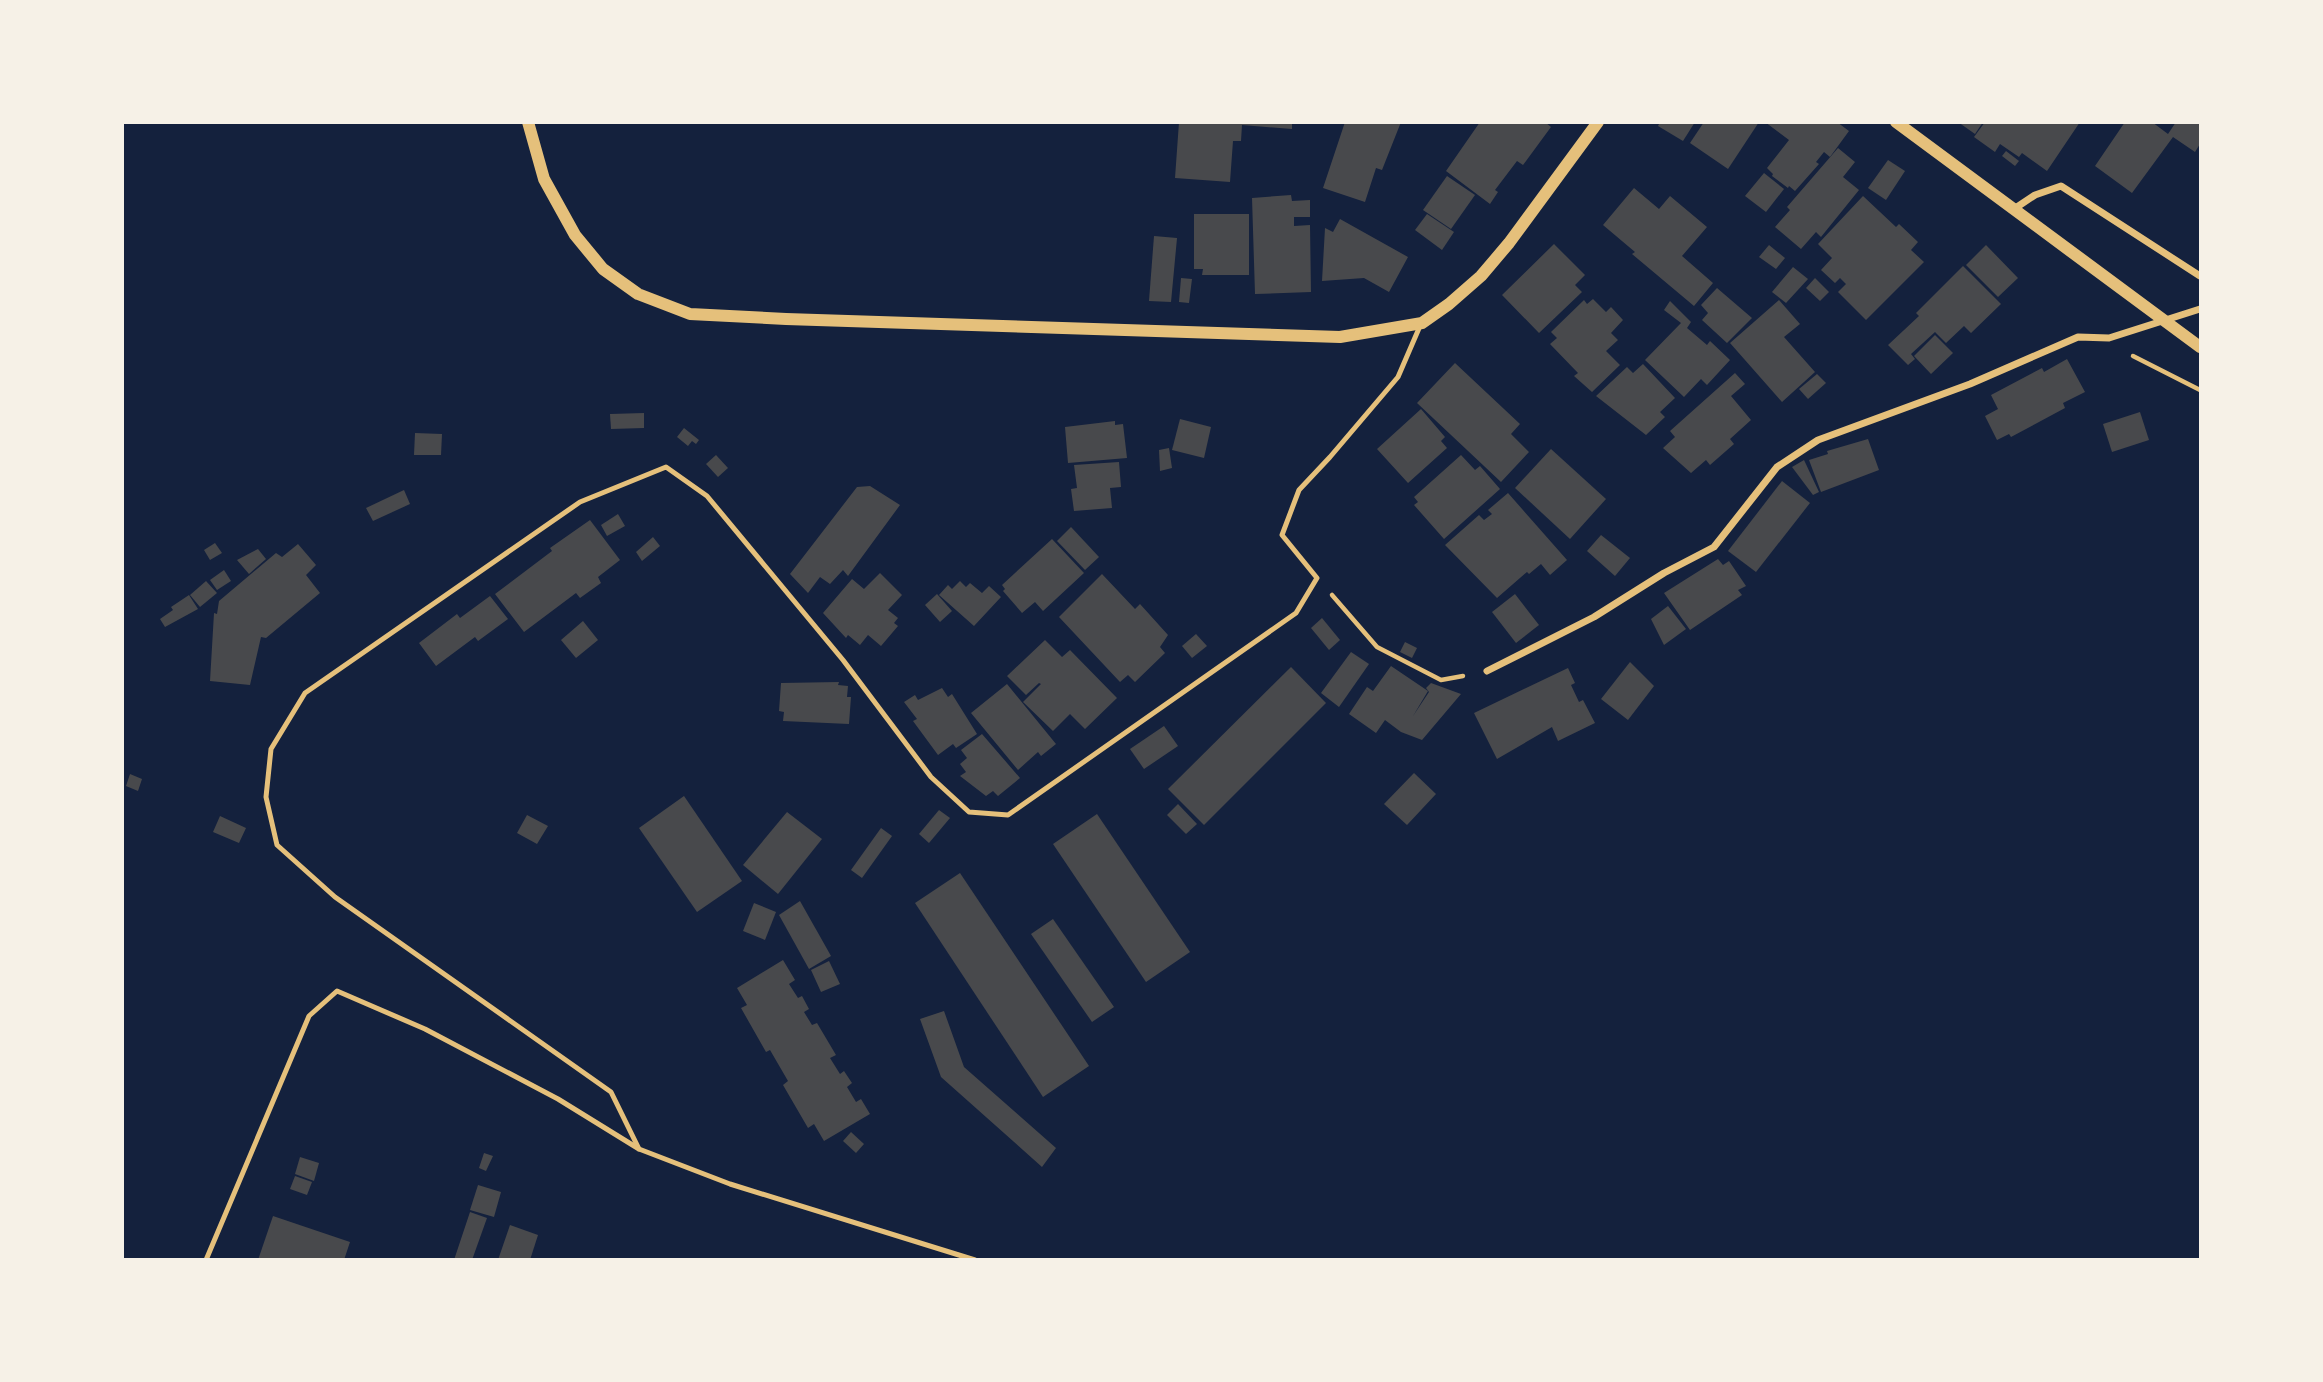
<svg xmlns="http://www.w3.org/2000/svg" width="2323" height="1382" viewBox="0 0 2323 1382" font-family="'Exo 2',sans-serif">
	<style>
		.building { fill: #48494c }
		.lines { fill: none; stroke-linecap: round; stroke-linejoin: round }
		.path { stroke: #e5c07b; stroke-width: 4.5 }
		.service { stroke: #e5c07b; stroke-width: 5 }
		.minor { stroke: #e5c07b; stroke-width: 7 }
		.tertiary { stroke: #e5c07b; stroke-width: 12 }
	</style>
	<rect width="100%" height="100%" fill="#14213d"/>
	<!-- building -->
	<g class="building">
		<polygon points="1179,122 1292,122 1292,129 1242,125 1241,141 1233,141 1230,182 1175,178"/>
		<polygon points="1345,122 1401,122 1382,170 1376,168 1365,202 1323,188"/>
		<polygon points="1480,122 1545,122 1551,127 1523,165 1517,161 1495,190 1498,192 1490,204 1446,171"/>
		<polygon points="1660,122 1695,122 1683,141 1658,126"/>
		<polygon points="1704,122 1759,122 1728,169 1690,143"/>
		<polygon points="1765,122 1837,122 1849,131 1830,157 1824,152 1816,162 1819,164 1795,191 1789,186 1788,188 1772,176 1773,174 1767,168 1789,140"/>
		<polygon points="1958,122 1983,122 1975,134"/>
		<polygon points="1985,122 2080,122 2047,171 2022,153 2019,157 2000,144 1995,152 1974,137"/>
		<polygon points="2125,122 2152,122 2168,134 2176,122 2200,122 2200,144 2195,152 2173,137 2132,193 2095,166"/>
		<polygon points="1838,148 1855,162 1843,177 1859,190 1821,237 1816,232 1801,249 1775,227 1790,210 1787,207"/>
		<polygon points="2006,151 2019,161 2015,166 2002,156"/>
		<polygon points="1888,160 1905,171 1886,200 1868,188"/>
		<polygon points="1764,173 1784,189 1766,212 1745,196"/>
		<polygon points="1447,176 1475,195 1451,229 1423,210"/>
		<polygon points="1634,188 1659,209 1670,196 1707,227 1682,256 1713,283 1694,306 1632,254 1635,252 1603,225"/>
		<polygon points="1291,195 1292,201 1310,200 1310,217 1294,217 1294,226 1310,225 1311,292 1255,294 1252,198"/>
		<polygon points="1863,196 1896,227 1899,224 1918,242 1911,250 1924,262 1866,320 1838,292 1846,284 1840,278 1835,283 1821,270 1832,258 1818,244"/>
		<polygon points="1194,214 1249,214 1249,275 1202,275 1203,269 1194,269"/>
		<polygon points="1427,214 1454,232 1442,250 1415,230"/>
		<polygon points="1340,219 1408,257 1389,292 1364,278 1322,281 1325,228 1333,232"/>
		<polygon points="1154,236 1177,238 1171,302 1149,301"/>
		<polygon points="1554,244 1585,275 1575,285 1582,292 1539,333 1502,295"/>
		<polygon points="1769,245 1785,258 1776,269 1759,257"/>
		<polygon points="1986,245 2018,278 1998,297 1966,265"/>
		<polygon points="1963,266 2001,304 1971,333 1964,326 1946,343 1935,332 1911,354 1915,359 1908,365 1888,345 1919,316 1916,313"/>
		<polygon points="1793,267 1808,279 1786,303 1772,292"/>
		<polygon points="1181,278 1192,279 1189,303 1179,302"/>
		<polygon points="1815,278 1829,292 1820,301 1806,288"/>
		<polygon points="1717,288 1752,318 1727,343 1702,320 1708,313 1701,305"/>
		<polygon points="1593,299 1606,312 1611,307 1623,320 1611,333 1618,340 1606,351 1620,365 1592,392 1574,376 1578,373 1550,344 1557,338 1551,332 1584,300 1587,304"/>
		<polygon points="1779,300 1800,324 1784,337 1815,372 1782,402 1730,343"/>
		<polygon points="1670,301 1691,322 1687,328 1707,345 1710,341 1730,360 1707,385 1701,379 1684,397 1645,360 1681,323 1664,310"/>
		<polygon points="1935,335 1953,353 1931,374 1914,356"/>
		<polygon points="2067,359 2085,392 2063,403 2065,408 2011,437 2009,434 1997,440 1985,416 1998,409 1991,395 2042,368 2044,372"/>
		<polygon points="1455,363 1520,424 1511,434 1529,452 1501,482 1417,403"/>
		<polygon points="1643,364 1675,398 1660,412 1665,417 1646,435 1596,396 1627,367 1633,373"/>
		<polygon points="1735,373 1745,384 1731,396 1751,420 1730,439 1734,444 1710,465 1706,460 1691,473 1663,448 1675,437 1670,431"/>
		<polygon points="1817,374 1826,383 1808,399 1799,389"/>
		<polygon points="1421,409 1445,437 1441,441 1447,448 1408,483 1377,449"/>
		<polygon points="2140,412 2149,440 2112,452 2103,424"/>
		<polygon points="644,413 644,428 611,429 610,414"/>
		<polygon points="1180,419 1211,427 1204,458 1172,450"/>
		<polygon points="1115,421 1115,425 1123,424 1127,458 1068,463 1065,427"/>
		<polygon points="684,428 699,440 696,444 692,441 688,446 677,437"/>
		<polygon points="415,433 442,434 441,455 414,455"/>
		<polygon points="1868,439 1879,470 1821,492 1809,460 1828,454 1827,451"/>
		<polygon points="1169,448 1172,468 1160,471 1159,450"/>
		<polygon points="1551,449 1606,499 1570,539 1515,488"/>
		<polygon points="716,455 728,468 718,477 706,464"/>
		<polygon points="1461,455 1475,470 1480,466 1500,489 1444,539 1414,505 1418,502 1414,497"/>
		<polygon points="1804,460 1819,492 1813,495 1792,467"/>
		<polygon points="1119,462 1121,487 1110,488 1112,508 1074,511 1071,489 1077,488 1074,465"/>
		<polygon points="1782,481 1810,503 1756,572 1728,551"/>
		<polygon points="870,486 900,505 848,576 843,570 830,584 820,577 808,593 790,574 857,487"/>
		<polygon points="404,490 410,504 373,521 366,508"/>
		<polygon points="1508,493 1567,560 1550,575 1541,564 1529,574 1527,572 1497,598 1445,545 1479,515 1484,520 1492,514 1488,510"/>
		<polygon points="618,514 625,526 607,536 601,525"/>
		<polygon points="590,520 620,560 598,577 601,583 580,598 576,593 524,632 495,594 552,551 550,548"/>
		<polygon points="1071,527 1099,557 1085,570 1057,541"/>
		<polygon points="1601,535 1630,558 1615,576 1587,551"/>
		<polygon points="653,537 660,546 642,561 636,552"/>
		<polygon points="1052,539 1084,573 1043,611 1035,602 1022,613 1003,591 1005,589 1002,585"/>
		<polygon points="215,543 222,553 210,560 204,550"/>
		<polygon points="298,544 316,565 306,575 320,593 266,638 261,637 250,685 210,681 214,613 217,614 219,601 276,553 282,557"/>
		<polygon points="258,549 266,559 249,574 237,560"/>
		<polygon points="1718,559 1723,565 1729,561 1746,586 1738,590 1742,595 1690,630 1664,593"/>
		<polygon points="224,570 231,581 217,590 210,580"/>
		<polygon points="880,573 902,595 888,610 898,618 894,623 898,626 881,646 868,635 860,645 848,635 846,638 823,613 852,579 864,589"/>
		<polygon points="1102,574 1135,609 1140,604 1168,635 1160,647 1165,653 1135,682 1128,675 1120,682 1059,617"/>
		<polygon points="206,581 217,593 200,607 190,595"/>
		<polygon points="960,581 966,587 970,583 982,593 989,586 1001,597 974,626 939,595 948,585 952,589"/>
		<polygon points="937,594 952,611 940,622 925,605"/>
		<polygon points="1515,594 1539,625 1516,643 1492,612"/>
		<polygon points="189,595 198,609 165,627 160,619 173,610 171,607"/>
		<polygon points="490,596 508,619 478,641 475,637 436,666 419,643 457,614 460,618"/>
		<polygon points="1668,606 1686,629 1664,645 1651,619"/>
		<polygon points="1322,618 1340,640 1329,650 1311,628"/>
		<polygon points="583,621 598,640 576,658 561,640"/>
		<polygon points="1196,634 1207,646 1192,658 1182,646"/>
		<polygon points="1045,640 1062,657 1070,650 1117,698 1085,729 1070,714 1053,731 1023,702 1041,684 1039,683 1026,695 1007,676"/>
		<polygon points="1405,642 1417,648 1412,658 1400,652"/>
		<polygon points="1351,652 1369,664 1339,707 1321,693"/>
		<polygon points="1630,662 1654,686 1628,720 1601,699"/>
		<polygon points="1391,666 1428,691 1413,716 1429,692 1426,688 1431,683 1461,694 1422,740 1401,732 1385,720 1376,733 1349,714 1367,687 1373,691"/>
		<polygon points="1291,667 1326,703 1204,825 1168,789"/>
		<polygon points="1568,668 1575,683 1571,685 1579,702 1583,700 1595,723 1558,741 1552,727 1497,759 1474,713"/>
		<polygon points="839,682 838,685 848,686 847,697 851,697 849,724 783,721 784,712 779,711 781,683"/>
		<polygon points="1007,684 1056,744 1041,756 1038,752 1018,770 971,713"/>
		<polygon points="942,688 948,697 952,694 977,734 956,748 953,744 938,755 913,721 917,719 904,702 915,695 918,700"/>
		<polygon points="1164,726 1178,746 1144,769 1130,749"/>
		<polygon points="982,734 1020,778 998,796 993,791 986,796 960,776 966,772 960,764 967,758 961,750"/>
		<polygon points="1414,773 1436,794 1407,825 1384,804"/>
		<polygon points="130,774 142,779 138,791 126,786"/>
		<polygon points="684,796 742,881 697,912 639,828"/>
		<polygon points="1178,804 1197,824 1186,834 1167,815"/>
		<polygon points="939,810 950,818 929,843 919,834"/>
		<polygon points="787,812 822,839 778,894 743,865"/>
		<polygon points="1097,814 1190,952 1146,982 1053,844"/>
		<polygon points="527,815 548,826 537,844 517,833"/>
		<polygon points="220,816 246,828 239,843 213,832"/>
		<polygon points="881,828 892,836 862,878 851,870"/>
		<polygon points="960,873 1089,1066 1043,1097 915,903"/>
		<polygon points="800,901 831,956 809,969 779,915"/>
		<polygon points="754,903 776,912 765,940 743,931"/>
		<polygon points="1053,919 1114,1007 1092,1022 1031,934"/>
		<polygon points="783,960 795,980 789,984 798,998 802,996 809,1009 804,1012 812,1025 817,1023 836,1055 830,1058 840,1074 844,1071 852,1083 847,1087 856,1102 861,1099 870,1114 824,1141 814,1124 808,1128 783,1085 788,1081 770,1050 766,1052 741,1008 747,1005 737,988"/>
		<polygon points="829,961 840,984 821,992 811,970"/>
		<polygon points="944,1011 964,1067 1056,1148 1042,1167 941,1077 920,1019"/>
		<polygon points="851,1132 864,1144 856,1153 843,1141"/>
		<polygon points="484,1153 493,1156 486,1171 479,1168"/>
		<polygon points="300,1157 319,1163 314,1181 295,1174"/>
		<polygon points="295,1176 312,1182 307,1195 290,1189"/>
		<polygon points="478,1185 501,1192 494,1217 470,1210"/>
		<polygon points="470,1212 487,1218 472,1260 454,1260"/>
		<polygon points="273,1216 350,1242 344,1260 258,1260"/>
		<polygon points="510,1225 538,1235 530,1260 498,1260"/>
	</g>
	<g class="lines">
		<!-- path -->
		<g class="path">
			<polyline points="2133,356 2200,390"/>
			<polyline points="1332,595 1377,647 1441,680 1463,676"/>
		</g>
		<!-- service -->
		<g class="service">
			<polyline points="639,1149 611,1092 335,897 277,845 266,797 271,749 305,693 580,502 666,467 707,496 843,660 931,777 969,812 1008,815 1296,613 1317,578 1282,535 1299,490 1330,457 1398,377 1420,326"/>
			<polyline points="206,1260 309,1016 337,991 425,1029 558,1099 639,1149 730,1184 975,1260"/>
		</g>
		<!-- minor -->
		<g class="minor">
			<polyline points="2014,209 2035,195 2061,186 2200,276"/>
			<polyline points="1487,671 1594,617 1664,573 1714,547 1777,467 1818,440 1970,384 2078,337 2109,338 2200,309"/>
		</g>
		<!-- tertiary -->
		<g class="tertiary">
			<polyline points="528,122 544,179 575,235 603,269 638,294 690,314 786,319 1340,337 1422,323 1449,304 1481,276 1509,243 1598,122"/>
			<polyline points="1896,122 2200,347"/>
		</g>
	</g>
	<!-- border -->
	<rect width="2323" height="1382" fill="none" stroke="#f6f1e7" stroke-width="248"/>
</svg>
